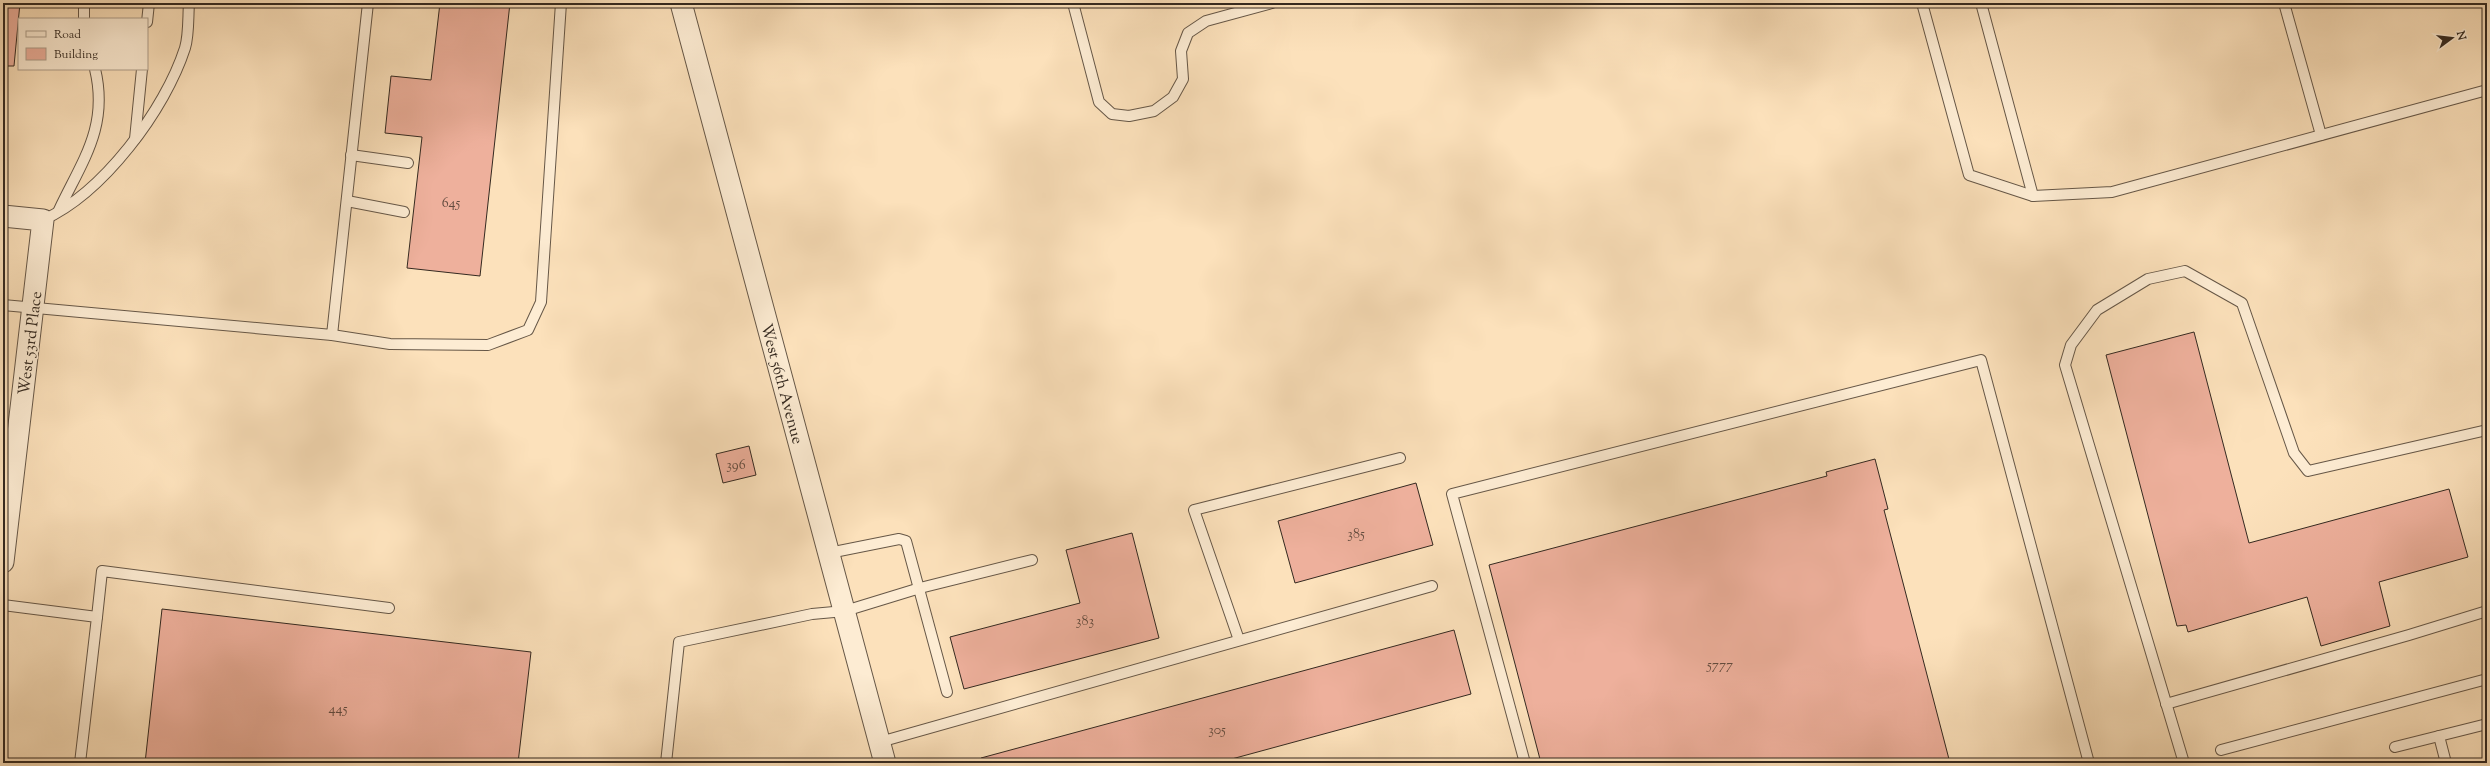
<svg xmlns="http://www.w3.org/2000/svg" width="2490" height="766" viewBox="0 0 2490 766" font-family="'Sorts Mill Goudy',serif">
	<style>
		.building { fill: #eeb09c; stroke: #342920 }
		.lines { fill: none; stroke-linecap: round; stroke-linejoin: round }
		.service-casing { stroke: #665747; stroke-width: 12 }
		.minor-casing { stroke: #665747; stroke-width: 23 }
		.service { stroke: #fdecd3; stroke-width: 10 }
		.minor { stroke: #fdecd3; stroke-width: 21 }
		.labels { text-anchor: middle; stroke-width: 3.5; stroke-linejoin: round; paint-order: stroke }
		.number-label { font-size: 14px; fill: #624b3f }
		.street-label { font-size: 16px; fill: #342920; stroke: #fdecd3 }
	</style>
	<rect width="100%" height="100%" fill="#fce1bb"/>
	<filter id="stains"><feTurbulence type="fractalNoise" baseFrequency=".005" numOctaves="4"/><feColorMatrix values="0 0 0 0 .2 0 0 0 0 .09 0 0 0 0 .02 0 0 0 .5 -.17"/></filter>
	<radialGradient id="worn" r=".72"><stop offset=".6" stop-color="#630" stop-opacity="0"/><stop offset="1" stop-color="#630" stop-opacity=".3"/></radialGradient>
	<!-- building -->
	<g class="building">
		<polygon points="3,3 20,3 14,66 3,66"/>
		<polygon points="440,3 510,3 480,276 407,268 422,137 385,133 391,76 431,80"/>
		<polygon points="2194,332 2249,543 2449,489 2468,557 2379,582 2390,626 2321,646 2307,597 2188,632 2186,625 2177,626 2106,355"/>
		<polygon points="749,446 756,475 723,483 716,454"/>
		<polygon points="1875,459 1888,509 1884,510 1950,763 1541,763 1489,565 1827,476 1826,472"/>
		<polygon points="1416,483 1433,545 1295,583 1278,521"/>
		<polygon points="1132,533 1159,638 964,689 950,637 1080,603 1066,550"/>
		<polygon points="162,609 531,652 518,763 145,763"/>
		<polygon points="1454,630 1471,694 1217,763 982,763 981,758"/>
	</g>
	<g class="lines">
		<defs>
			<g id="service">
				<polyline points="1073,3 1099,102 1112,114 1129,116 1154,111 1173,97 1183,79 1181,51 1188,33 1206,21 1272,3"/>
				<polyline points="1922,3 1969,175 2033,196 2112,192 2487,90"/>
				<polyline points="1981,3 2033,196"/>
				<polyline points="2284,3 2321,135"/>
				<polyline points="84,19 84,3"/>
				<polyline points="147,22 149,3"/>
				<polyline points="135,139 142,69"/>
				<polyline points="351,155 408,163"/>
				<polyline points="347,201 404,212"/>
				<path d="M59,210C82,161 109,127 95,69"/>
				<path d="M43,220C103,193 165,110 185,48C189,35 188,17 189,3"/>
				<polyline points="3,305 332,335 368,3"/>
				<polyline points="332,335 390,344 488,345 528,330 541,302 561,3"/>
				<polyline points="829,553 899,539 906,541 947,692"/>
				<polyline points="3,605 97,617 80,763"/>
				<polyline points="97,617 102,571 389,608"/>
				<polyline points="1239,640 1194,510 1400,458"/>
				<polyline points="2166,704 2409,635 2487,611"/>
				<polyline points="2439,736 2446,763"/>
				<polyline points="880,742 1432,586"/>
				<polyline points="2395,747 2487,724"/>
				<polyline points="2221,750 2487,679"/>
				<polyline points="666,763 679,642 812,614 845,611 920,588 1032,560"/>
				<polyline points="1525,763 1452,494 1981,360 2089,763"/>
				<polyline points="2184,763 2065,365 2071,345 2097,310 2148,279 2185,271 2242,303 2294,453 2308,471 2487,430"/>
			</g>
			<g id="minor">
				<path id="s1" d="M681,3L885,763"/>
				<polyline points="3,216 43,220 3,562"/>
			</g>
		</defs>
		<!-- service casing -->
		<use href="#service" class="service-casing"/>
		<!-- minor casing -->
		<use href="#minor" class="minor-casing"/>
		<!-- service -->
		<use href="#service" class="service"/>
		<!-- minor -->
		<use href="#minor" class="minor"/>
	</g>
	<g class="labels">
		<!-- number labels -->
		<g class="number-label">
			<text x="451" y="207">645</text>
			<text x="736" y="469">396</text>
			<text x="1356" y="538">385</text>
			<text x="1085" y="625">383</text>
			<text x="1720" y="669">5777</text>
			<text x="338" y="713">445</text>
			<text x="1217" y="734">305</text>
		</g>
		<!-- street labels -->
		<g class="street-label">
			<text transform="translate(29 343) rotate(-83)" y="6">West 53rd Place</text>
			<text dy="6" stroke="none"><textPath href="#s1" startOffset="394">West 56th Avenue</textPath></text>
		</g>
	</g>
	<!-- margin -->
	<rect width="2490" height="766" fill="none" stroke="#fce1bb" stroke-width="16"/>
	<rect x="4" y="4" width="2482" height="758" fill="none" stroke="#342920" stroke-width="2"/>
	<rect x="8" y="8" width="2474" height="750" fill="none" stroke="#342920"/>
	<!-- legend -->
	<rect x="18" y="18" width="130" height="52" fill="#fdecd3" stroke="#ad9e8b"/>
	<rect x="26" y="31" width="20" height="6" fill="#fdecd3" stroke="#ad9e8b"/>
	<text x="54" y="38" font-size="12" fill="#342920">Road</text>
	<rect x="26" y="48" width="20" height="12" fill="#eeb09c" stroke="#ad9e8b"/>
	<text x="54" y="58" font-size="12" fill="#342920">Building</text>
	<!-- north arrow -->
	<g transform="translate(2452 38) rotate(75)" stroke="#fdecd3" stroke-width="3" paint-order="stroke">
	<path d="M0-3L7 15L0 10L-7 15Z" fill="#342920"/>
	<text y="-6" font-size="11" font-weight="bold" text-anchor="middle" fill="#342920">N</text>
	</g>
	<rect width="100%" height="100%" filter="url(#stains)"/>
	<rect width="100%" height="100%" fill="url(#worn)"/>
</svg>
